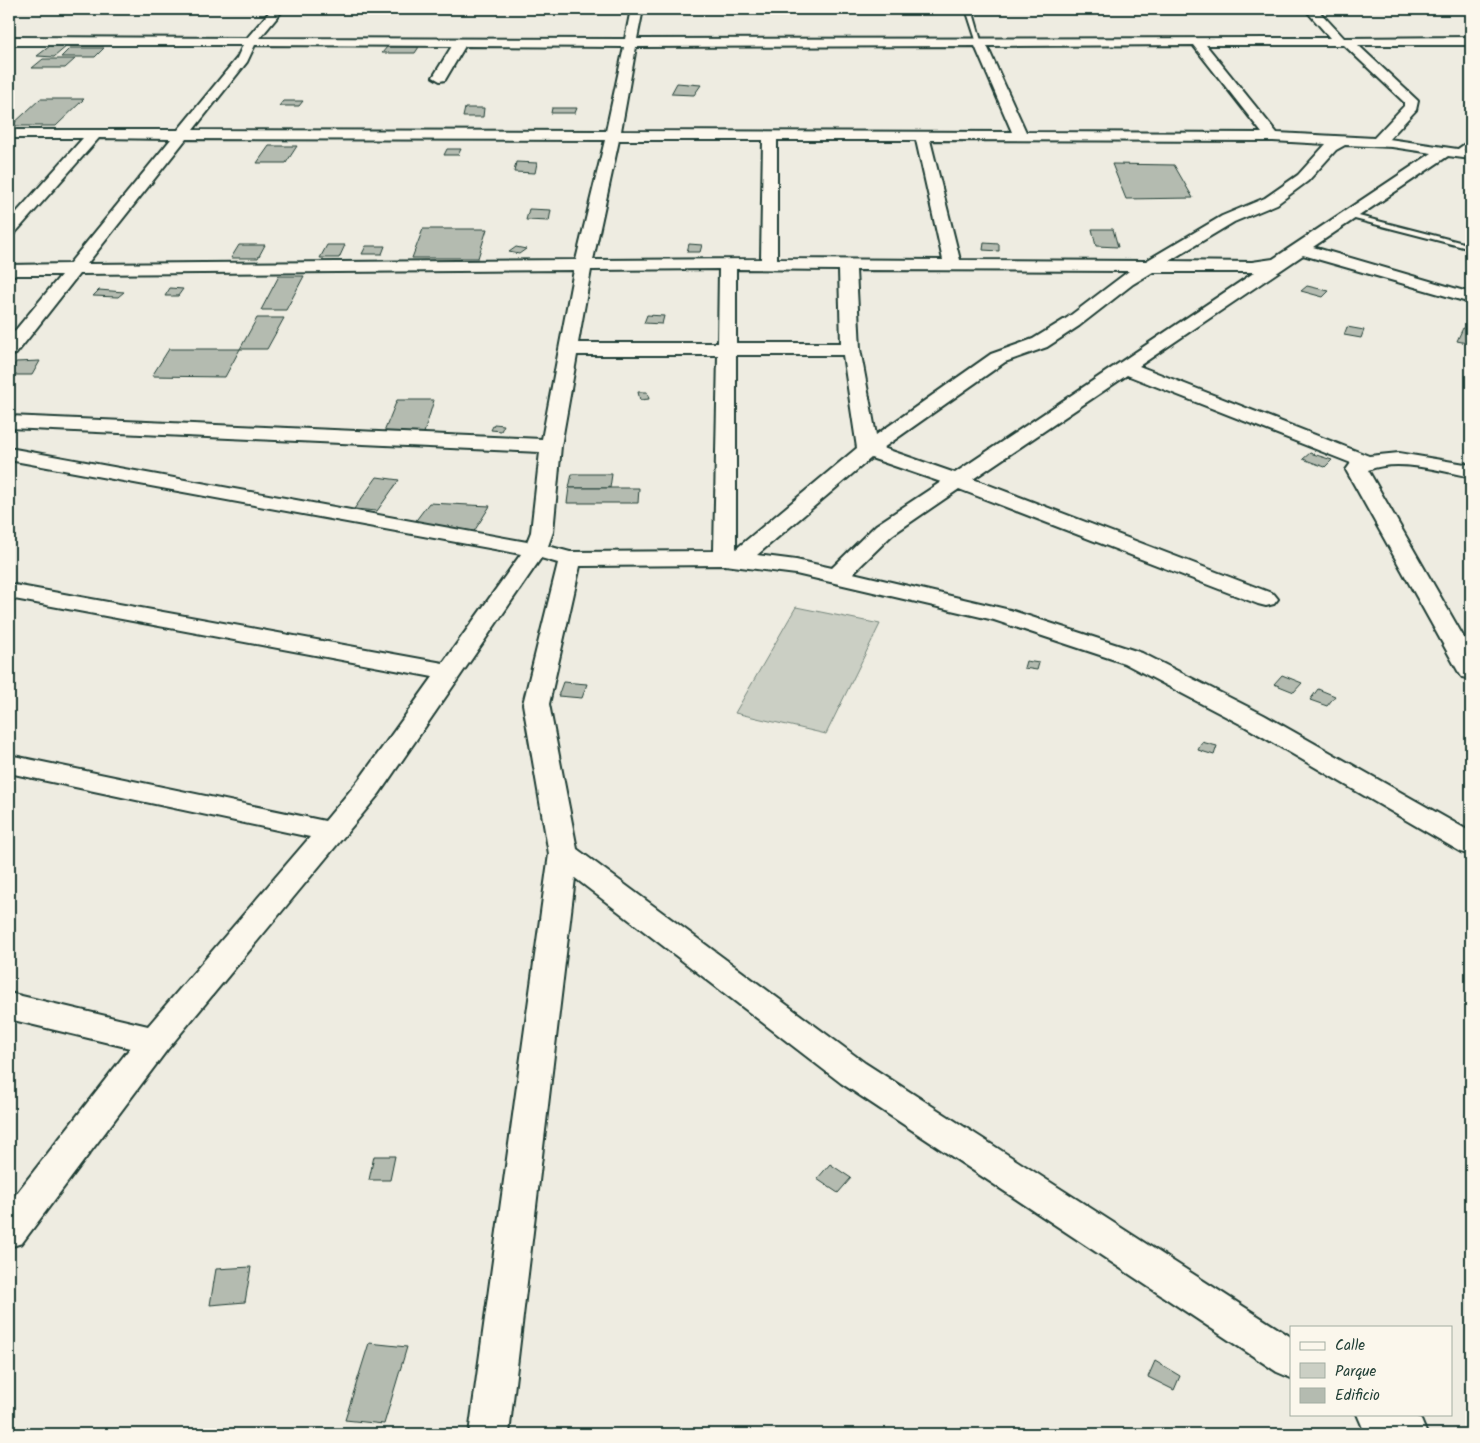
<svg xmlns="http://www.w3.org/2000/svg" width="1480" height="1443" viewBox="0 0 1480 1443" font-family="Kalam,sans-serif">
	<style>
		.green { fill: #cbcfc4; stroke: #75867c }
		.building { fill: #b4bbb0; stroke: #1f3d34 }
		.lines { fill: none; stroke-linecap: round; stroke-linejoin: round }
		.lane-casing { stroke: #1f3d34; stroke-width: 4 }
		.street-casing { stroke: #1f3d34; stroke-width: 4 }
		.lane { fill: #fbf7ec; fill-rule: evenodd }
		.street { fill: #fbf7ec; fill-rule: evenodd }
	</style>
	<rect width="100%" height="100%" fill="#eeece1"/>
	<filter id="ink" filterUnits="userSpaceOnUse"><feTurbulence type="fractalNoise" baseFrequency=".02" numOctaves="2"/><feDisplacementMap in="SourceGraphic" scale="10" xChannelSelector="R" yChannelSelector="G"/><feConvolveMatrix kernelMatrix="1 2 1 2 8 2 1 2 1" color-interpolation-filters="sRGB"/></filter>
	<g filter="url(#ink)">
		<!-- green -->
		<polygon class="green" points="796,607 880,624 826,734 735,713"/>
		<!-- building -->
		<g class="building">
			<polygon points="50,46 67,46 54,57 37,56"/>
			<polygon points="387,47 419,47 415,53 382,53"/>
			<polygon points="70,48 104,48 95,57 61,57"/>
			<polygon points="43,59 75,59 65,68 32,68"/>
			<polygon points="677,83 701,85 694,95 671,94"/>
			<polygon points="40,99 84,99 56,126 11,126"/>
			<polygon points="283,101 303,101 299,106 279,106"/>
			<polygon points="465,108 484,108 483,117 463,117"/>
			<polygon points="552,108 577,108 575,113 551,113"/>
			<polygon points="269,146 297,146 286,163 257,163"/>
			<polygon points="447,149 461,149 458,155 444,155"/>
			<polygon points="516,162 537,163 535,173 514,172"/>
			<polygon points="1112,164 1174,165 1193,198 1126,199"/>
			<polygon points="529,209 551,210 549,221 526,220"/>
			<polygon points="423,229 487,229 478,258 412,258"/>
			<polygon points="1092,229 1113,229 1118,247 1096,246"/>
			<polygon points="984,243 999,244 999,251 983,250"/>
			<polygon points="689,244 702,245 700,252 687,252"/>
			<polygon points="239,245 265,245 258,258 231,258"/>
			<polygon points="327,245 345,245 339,258 320,258"/>
			<polygon points="366,246 385,246 382,254 362,254"/>
			<polygon points="516,247 526,249 519,254 509,252"/>
			<polygon points="279,276 304,276 286,310 261,310"/>
			<polygon points="1307,286 1329,291 1323,297 1301,291"/>
			<polygon points="170,288 183,289 178,296 165,296"/>
			<polygon points="99,290 124,292 118,297 93,296"/>
			<polygon points="647,315 664,316 662,324 644,323"/>
			<polygon points="257,318 284,318 267,349 240,349"/>
			<polygon points="1347,327 1364,330 1361,338 1344,335"/>
			<polygon points="1463,328 1471,330 1471,344 1457,341"/>
			<polygon points="169,349 240,349 225,377 152,376"/>
			<polygon points="40,361 32,375 9,375 16,362"/>
			<polygon points="638,392 647,392 649,399 640,400"/>
			<polygon points="397,400 434,400 424,433 384,432"/>
			<polygon points="494,424 504,425 501,431 491,430"/>
			<polygon points="1310,453 1332,460 1325,467 1303,459"/>
			<polygon points="572,474 612,474 610,488 569,488"/>
			<polygon points="377,477 399,480 377,511 354,509"/>
			<polygon points="569,488 639,488 638,503 567,503"/>
			<polygon points="429,503 490,506 473,533 414,523"/>
			<polygon points="1026,661 1039,663 1037,670 1024,668"/>
			<polygon points="1282,675 1302,683 1294,692 1274,684"/>
			<polygon points="563,682 587,684 582,698 558,696"/>
			<polygon points="1318,689 1335,696 1327,706 1310,700"/>
			<polygon points="1202,742 1217,746 1214,755 1198,750"/>
			<polygon points="374,1156 395,1156 390,1180 369,1180"/>
			<polygon points="830,1164 851,1178 838,1193 817,1179"/>
			<polygon points="251,1267 245,1302 210,1305 216,1269"/>
			<polygon points="369,1343 407,1347 384,1424 345,1420"/>
			<polygon points="1155,1361 1180,1376 1174,1390 1148,1377"/>
		</g>
		<g class="lines">
			<defs>
				<g id="lane">
					<polygon points="966,9 972,9 982,44 977,43"/>
					<polygon points="1471,140 1471,145 1459,153 1455,153 1455,151"/>
					<polygon points="1347,213 1471,245 1471,249 1347,217"/>
				</g>
				<g id="street">
					<path d="M272,9H284L260,38L625,39L631,9H643L637,39L1330,38L1305,9H1317L1344,38L1471,37V45H1358L1418,101L1416,110L1389,139L1471,151V159L1448,156L1313,247L1471,293V303L1303,255L1139,366L1369,456L1399,453L1471,465V477C1439,471 1399,458 1368,470L1471,650V679L1462,677L1458,671L1346,470L1351,463L1127,375L973,479L1274,594L1278,599L1274,604L1266,606L1258,604L959,489L892,535L853,573L1010,610L1142,653L1264,715L1471,832V855L1461,852L1246,727L1124,663L994,620L796,574L725,565L580,566L549,704L577,849L865,1063L1291,1337V1378L1277,1372L841,1083L575,878L509,1434H469L549,854L523,704L558,563L541,558L379,794L167,1050L22,1243L9,1247V1203L130,1048L9,1019V993L148,1026L310,837L9,773V755L325,821L359,780L433,677L9,598V584L443,663L521,554L9,460V448L527,542L531,532L540,452L9,428V416L542,439L574,270L79,274L16,354L9,356V338L61,275H9V265L69,264L171,139L99,138L15,233L9,235V221L83,138H9V130H178L237,58L243,45H9V37L247,38ZM255,45L452,46L433,77L440,81L445,80L465,46L624,47L606,131L193,130L247,62ZM1193,45L1262,133L1026,132L987,46ZM1206,45H1344L1404,102V106L1374,138L1277,133ZM975,46L1012,132L621,131L636,47ZM186,139L605,140L576,260L87,264ZM619,140H763L761,259L593,260ZM777,140H916L943,260L777,259ZM930,140L1273,141L1326,144L1298,175L1265,198L1222,216L1146,261L960,260ZM1345,145L1392,147L1432,153L1273,259L1252,262L1169,261L1234,222L1277,204L1308,181L1336,150ZM719,269L718,343H578L591,270ZM736,269L839,270L841,343H736ZM856,270L1129,271L1067,318L1033,339L991,354L876,435L860,349ZM1153,272H1255L955,473L883,448L1005,362L1047,347L1079,326L1133,284ZM577,355H718L714,551L570,552L548,546L553,532L561,446ZM736,355H843L857,448L736,549ZM871,458L941,482L876,525L832,568L796,560L757,555Z"/>
					<polygon points="1357,1414 1413,1414 1421,1420 1427,1434 1372,1434 1363,1428"/>
				</g>
			</defs>
			<!-- lane casing -->
			<use href="#lane" class="lane-casing"/>
			<!-- street casing -->
			<use href="#street" class="street-casing"/>
			<!-- lane -->
			<use href="#lane" class="lane"/>
			<!-- street -->
			<use href="#street" class="street"/>
		</g>
	</g>
	<!-- margin -->
	<rect width="1480" height="1443" fill="none" stroke="#fbf7ec" stroke-width="30"/>
	<rect x="15" y="15" width="1450" height="1413" fill="none" stroke="#1f3d34" stroke-width="2" filter="url(#ink)"/>
	<!-- legend -->
	<rect x="1290" y="1326" width="162" height="90" fill="#fbf7ec" stroke="#a3ada2"/>
	<rect x="1300" y="1342" width="25" height="8" fill="#fbf7ec" stroke="#a3ada2"/>
	<text x="1335" y="1350" font-size="15" fill="#1f3d34">Calle</text>
	<rect x="1300" y="1363" width="25" height="15" fill="#cbcfc4" stroke="#a3ada2"/>
	<text x="1335" y="1376" font-size="15" fill="#1f3d34">Parque</text>
	<rect x="1300" y="1388" width="25" height="15" fill="#b4bbb0" stroke="#a3ada2"/>
	<text x="1335" y="1400" font-size="15" fill="#1f3d34">Edificio</text>
</svg>
